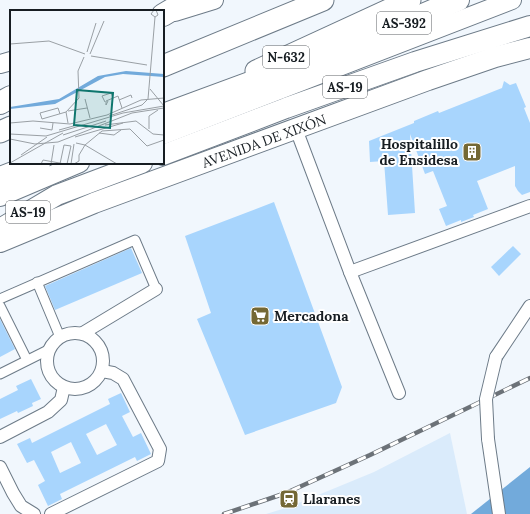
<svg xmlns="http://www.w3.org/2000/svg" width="530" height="514" viewBox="0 0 530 514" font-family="Lora,serif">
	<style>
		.built { fill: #daebfb }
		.water { fill: #72aadb }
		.building { fill: #a8d5fd; fill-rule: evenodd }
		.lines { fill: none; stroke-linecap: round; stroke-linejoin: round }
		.pedestrian-casing { stroke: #6d7b88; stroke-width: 11 }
		.minor-casing { stroke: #6d7b88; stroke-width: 14 }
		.secondary-casing { stroke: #6d7b88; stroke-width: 20 }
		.primary-casing { stroke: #6d7b88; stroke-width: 22 }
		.trunk-casing { stroke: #6d7b88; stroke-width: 23 }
		.motorway-casing { stroke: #6d7b88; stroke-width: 24 }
		.pedestrian { stroke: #fff; stroke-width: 9 }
		.minor { stroke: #fff; stroke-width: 12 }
		.secondary { stroke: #fff; stroke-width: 18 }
		.primary { stroke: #fff; stroke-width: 20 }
		.trunk { stroke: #fff; stroke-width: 21 }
		.motorway { stroke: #fff; stroke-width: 22 }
		.rail-casing { stroke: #6c7278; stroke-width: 4.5 }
		.rail { stroke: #fff; stroke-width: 3; stroke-dasharray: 9; stroke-linecap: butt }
		.minor-bridge-casing { stroke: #6d7b88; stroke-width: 14; stroke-linecap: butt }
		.minor-bridge { stroke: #fff; stroke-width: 12 }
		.labels { text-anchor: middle; stroke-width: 4; stroke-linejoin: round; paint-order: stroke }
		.shield { fill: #fff; stroke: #5d6164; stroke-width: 1 }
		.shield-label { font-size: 13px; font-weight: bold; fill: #171d22 }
		.street-label { font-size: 14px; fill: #171d22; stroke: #fff }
		.poi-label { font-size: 14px; font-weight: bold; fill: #171d22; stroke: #fff; text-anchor: start }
		.inset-road { fill: none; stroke: #9aa0a5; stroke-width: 1 }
		.view { fill: #0f766e; fill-opacity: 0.15; stroke: #0f766e; stroke-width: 2 }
		.inset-edge { fill: none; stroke: #171d22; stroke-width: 2 }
	</style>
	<rect width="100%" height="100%" fill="#f1f7fd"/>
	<!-- built -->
	<polygon class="built" points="450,433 467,514 266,514 289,507 374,472"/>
	<!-- water -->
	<polygon class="water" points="530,467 530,514 471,514"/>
	<!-- building -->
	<g class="building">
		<polygon points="504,81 510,85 516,83 526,107 524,108 530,123 530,192 522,195 518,191 515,186 515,166 477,181 488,209 473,215 474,217 461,222 461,220 446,226 439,209 447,206 433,171 425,174 410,134 415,213 388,215 384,161 370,162 369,141 414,123 414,121 438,111 439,113 502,88"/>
		<polygon points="274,202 342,387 336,403 245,435 197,319 211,313 185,236"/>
		<polygon points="513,246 521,254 499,276 491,267"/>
		<polygon points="131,248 142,273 55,310 45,286"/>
		<polygon points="0,319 15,349 0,357"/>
		<polygon points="31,379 41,399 32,403 33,406 18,413 17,411 0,419 0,399 18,390 16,386"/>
		<path d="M121,393L130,412L122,416L133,437L141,433L151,454L137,461L135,457L60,494L62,499L48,506L38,485L45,481L34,460L27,463L17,444L30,438L32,443L110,404L108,399ZM106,424L117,445L97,455L86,434ZM71,442L81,463L60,473L51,452Z"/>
	</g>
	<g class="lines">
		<defs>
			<g id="pedestrian">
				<polyline points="37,282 60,337"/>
				<polyline points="0,299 135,240 156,289"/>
				<polyline points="0,306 27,360"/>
				<polyline points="0,374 48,350"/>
			</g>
			<g id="minor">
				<polyline points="296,129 350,272 399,393"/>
				<polyline points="350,272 530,206"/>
				<circle cx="75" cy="361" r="28"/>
				<polyline points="83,333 156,289"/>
				<polyline points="496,357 530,306"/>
				<polyline points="0,437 48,412 61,400 64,387"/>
				<polyline points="488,439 499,514"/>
				<polyline points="0,467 13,493 21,506 34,514"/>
				<polyline points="51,514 158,461 160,449 123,379 113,373 102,371"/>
			</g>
			<g id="secondary">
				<polyline points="175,12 214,0"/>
				<polyline points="0,64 11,61"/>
				<polyline points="163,135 512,0"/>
				<polyline points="0,197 80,163"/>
			</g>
			<g id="primary">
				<polyline points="163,155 286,108 415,62 530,26"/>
				<polyline points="0,229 57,195 142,163"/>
				<polyline points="0,242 94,203 428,80 495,57 530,48"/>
			</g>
			<g id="trunk">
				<polyline points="163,66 323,0"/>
				<polyline points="256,71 410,0"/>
				<polyline points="0,132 11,127"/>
			</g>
			<g id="motorway">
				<polyline points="163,15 188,0"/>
				<polyline points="0,103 11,97"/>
				<polyline points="163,115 350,46 458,0"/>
				<polyline points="0,178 39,163"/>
			</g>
		</defs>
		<!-- pedestrian casing -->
		<use href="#pedestrian" class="pedestrian-casing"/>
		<!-- minor casing -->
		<use href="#minor" class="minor-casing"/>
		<!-- secondary casing -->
		<use href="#secondary" class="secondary-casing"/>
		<!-- primary casing -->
		<use href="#primary" class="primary-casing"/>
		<!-- trunk casing -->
		<use href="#trunk" class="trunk-casing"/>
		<!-- motorway casing -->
		<use href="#motorway" class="motorway-casing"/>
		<!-- pedestrian -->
		<use href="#pedestrian" class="pedestrian"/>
		<!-- minor -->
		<use href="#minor" class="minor"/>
		<!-- secondary -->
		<use href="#secondary" class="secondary"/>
		<!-- primary -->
		<use href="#primary" class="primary"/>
		<!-- trunk -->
		<use href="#trunk" class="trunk"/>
		<!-- motorway -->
		<use href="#motorway" class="motorway"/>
		<defs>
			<polyline id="rail" points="224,514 286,493 370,455 530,378"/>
		</defs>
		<!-- rail casing -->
		<use href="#rail" class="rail-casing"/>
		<!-- rail -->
		<use href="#rail" class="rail"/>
		<defs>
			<polyline id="minor-bridge" points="488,439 486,399 496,357"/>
		</defs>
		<!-- minor-bridge casing -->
		<use href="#minor-bridge" class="minor-bridge-casing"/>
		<!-- minor-bridge -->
		<use href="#minor-bridge" class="minor-bridge"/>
	</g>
	<!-- icons -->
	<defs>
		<symbol id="building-square" viewBox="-11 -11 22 22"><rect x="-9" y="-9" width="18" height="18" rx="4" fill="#746835" stroke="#fff"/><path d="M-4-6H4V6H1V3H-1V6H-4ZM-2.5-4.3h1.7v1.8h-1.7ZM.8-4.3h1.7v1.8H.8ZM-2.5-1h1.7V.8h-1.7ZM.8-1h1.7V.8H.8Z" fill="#fff"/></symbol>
		<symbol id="supermarket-square" viewBox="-11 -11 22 22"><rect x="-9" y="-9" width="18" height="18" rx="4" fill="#746835" stroke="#fff"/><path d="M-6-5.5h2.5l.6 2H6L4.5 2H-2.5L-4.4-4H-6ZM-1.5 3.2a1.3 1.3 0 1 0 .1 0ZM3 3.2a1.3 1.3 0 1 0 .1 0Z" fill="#fff"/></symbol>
		<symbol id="station-square" viewBox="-11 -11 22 22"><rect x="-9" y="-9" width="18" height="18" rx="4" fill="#746835" stroke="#fff"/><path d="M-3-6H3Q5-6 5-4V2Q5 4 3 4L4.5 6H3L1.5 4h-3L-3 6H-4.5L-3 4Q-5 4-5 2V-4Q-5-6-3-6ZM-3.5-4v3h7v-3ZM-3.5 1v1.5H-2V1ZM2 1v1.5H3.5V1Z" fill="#fff"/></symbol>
	</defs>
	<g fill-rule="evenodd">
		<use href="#building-square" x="461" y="141" width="22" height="22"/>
		<use href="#supermarket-square" x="249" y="305" width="22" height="22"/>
		<use href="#station-square" x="278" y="488" width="22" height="22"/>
	</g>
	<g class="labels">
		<!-- shield labels -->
		<g class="shield">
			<rect x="377" y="12" width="54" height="22" rx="3"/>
			<rect x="263" y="46" width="46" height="22" rx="3"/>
			<rect x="323" y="76" width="44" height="22" rx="3"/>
			<rect x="6" y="201" width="44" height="22" rx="3"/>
		</g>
		<g class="shield-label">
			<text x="404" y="28">AS-392</text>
			<text x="286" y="62">N-632</text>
			<text x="345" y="92">AS-19</text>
			<text x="28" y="217">AS-19</text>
		</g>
		<!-- street labels -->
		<g class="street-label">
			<text transform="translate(264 141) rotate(-20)" y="5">AVENIDA DE XIXÓN</text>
		</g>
		<!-- poi labels -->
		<g class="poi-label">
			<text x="458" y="149" text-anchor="end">Hospitalillo<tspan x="458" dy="16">de Ensidesa</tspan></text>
			<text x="274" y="321">Mercadona</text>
			<text x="303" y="504">Llaranes</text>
		</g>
	</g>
	<!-- overview -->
	<g transform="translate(10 10)">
		<rect width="154" height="154" fill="#f1f7fd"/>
		<path d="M116,61L154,64V67L113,64L95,67L45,94L0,99V97L49,89L88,66Z" fill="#72aadb"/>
		<path class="inset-road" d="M144,0L141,4L145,7L148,5L146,0M0,34L39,31L75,44M77,42L86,13M80,44L94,11M81,46L137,55M140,79L154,96M75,89L80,108M109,90L121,85L122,88M98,91L96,95V91L108,86L112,98M95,92L92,86L101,83L103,88M58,101L77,98M30,103L32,109L56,102M30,103L48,98L50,104M99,106L132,95L138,89L145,7M0,113L23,111L60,114L97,105L131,90L154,88M58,113L56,102L69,88L68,61L74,47M95,115L126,111L143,124L154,125M30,118L42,120L43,113M139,119V106L148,100M49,120L67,115M89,123L104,125L111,120M0,124L36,126L113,103L154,96M53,125L96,111M65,127L113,113M0,129L25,134L48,132L122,103L154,98M66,133L75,135L92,121L120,119L137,136L154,130M11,145L37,127M0,153L53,123M31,154L33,150L55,154M41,154L44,135M50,154L54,135L61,136L57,154M61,154L64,134M64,154L69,151V145L75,135L107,154"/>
		<path class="view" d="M67,80L103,83L100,118L64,115Z"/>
		<rect width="154" height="154" class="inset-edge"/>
	</g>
</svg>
